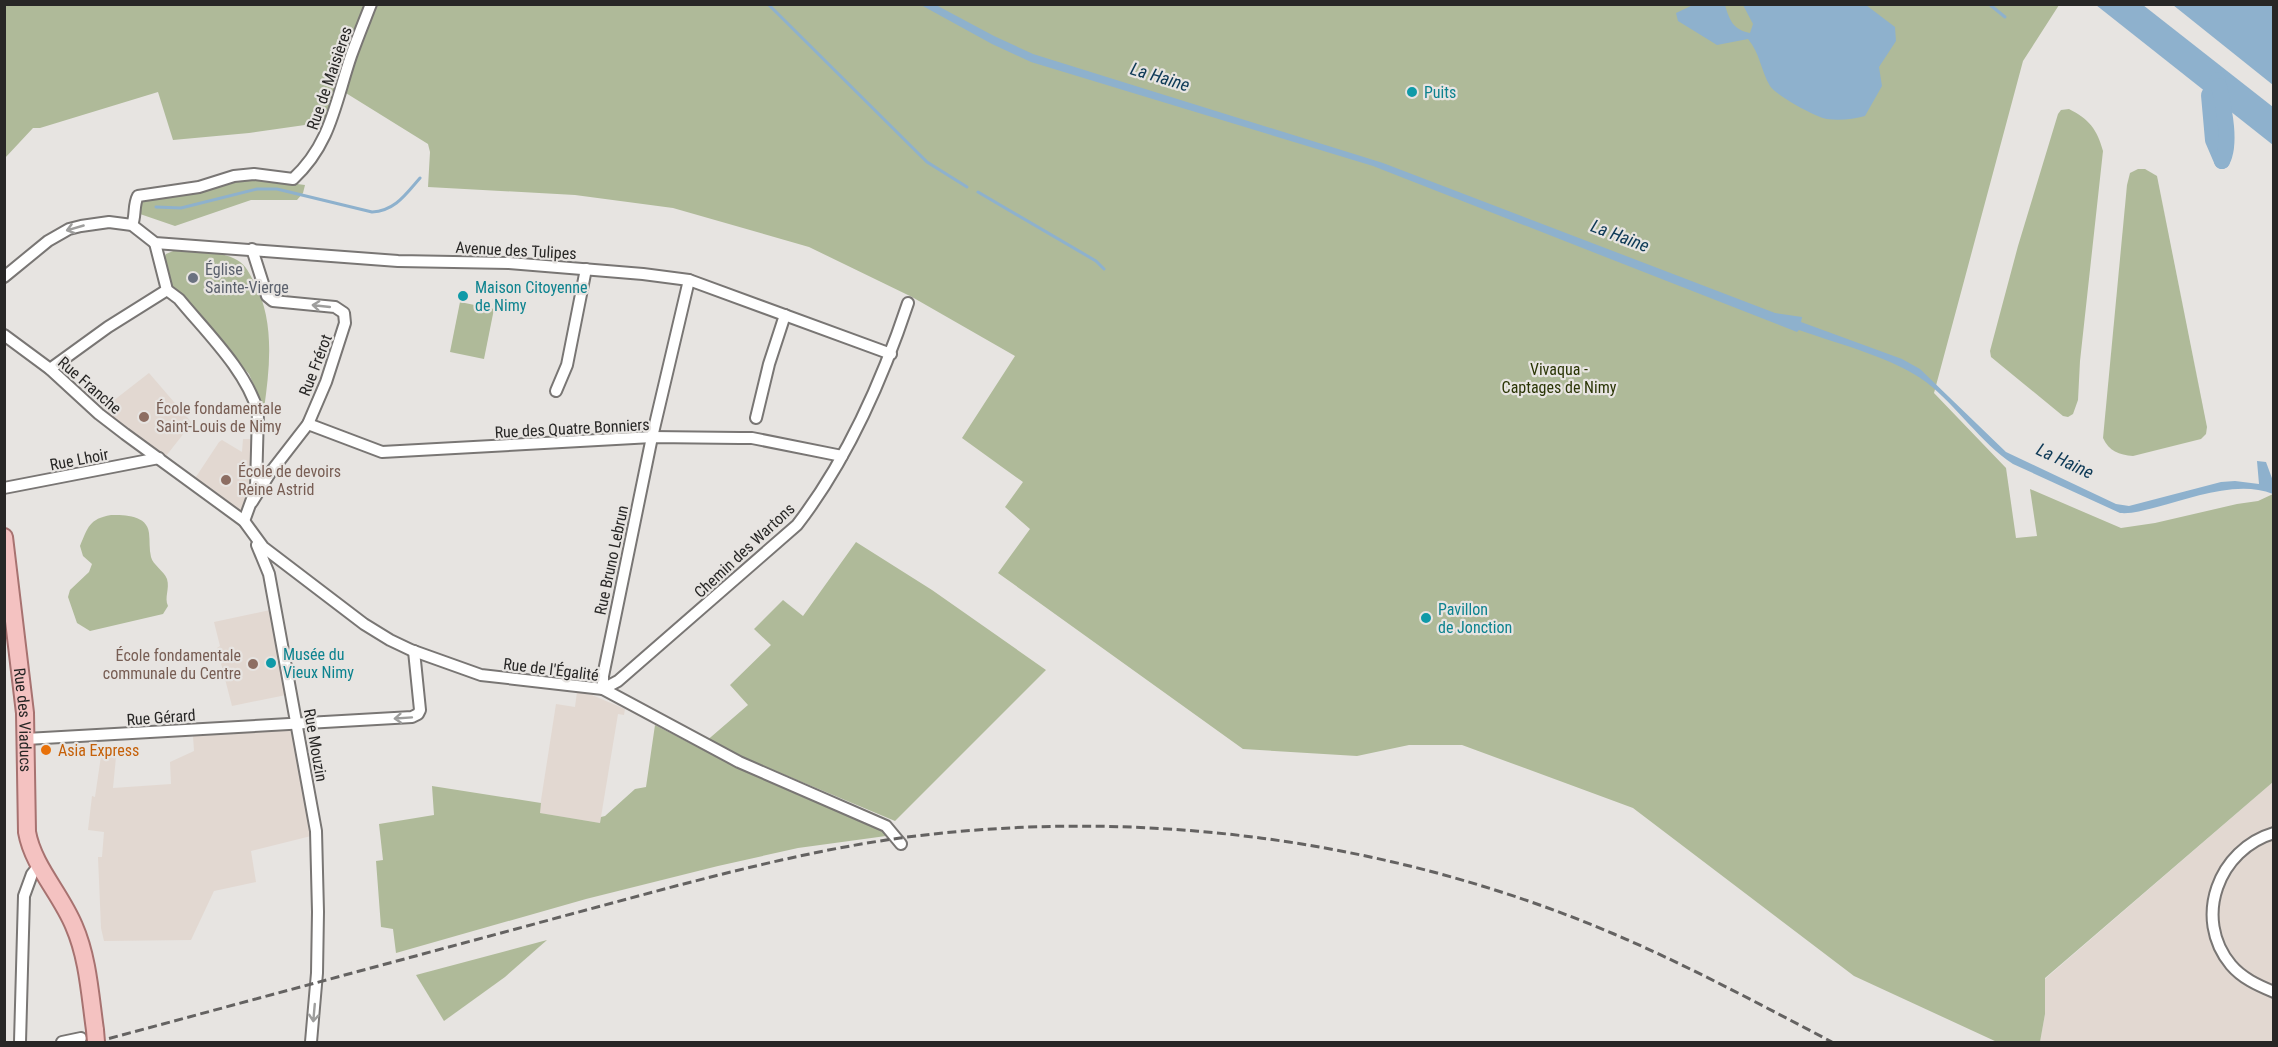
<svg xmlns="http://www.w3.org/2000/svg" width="2278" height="1047" viewBox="0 0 2278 1047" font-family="'Roboto Condensed',sans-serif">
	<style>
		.built { fill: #e2d8d1 }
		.green { fill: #afba99 }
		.water { fill: #8eb1cd }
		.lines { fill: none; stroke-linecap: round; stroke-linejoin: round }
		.stream { stroke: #8eb1cd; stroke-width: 3 }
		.river { stroke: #8eb1cd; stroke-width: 16 }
		.street-casing { stroke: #797674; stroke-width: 14 }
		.primary-casing { stroke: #a77270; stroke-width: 20 }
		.street { stroke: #fff; stroke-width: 10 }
		.primary { stroke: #f4c2c1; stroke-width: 16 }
		.rail { stroke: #646261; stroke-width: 3; stroke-dasharray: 9 4.5; stroke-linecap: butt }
		.primary-bridge-casing { stroke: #a77270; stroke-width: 20; stroke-linecap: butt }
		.primary-bridge { stroke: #f4c2c1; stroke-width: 16 }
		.oneway { stroke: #9e9e9d }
		.culture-dot { fill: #0f9aa8; stroke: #e7e4e1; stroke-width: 2 }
		.worship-dot { fill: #6b7280; stroke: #e7e4e1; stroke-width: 2 }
		.education-dot { fill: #8d6e63; stroke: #e7e4e1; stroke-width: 2 }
		.food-dot { fill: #e8710a; stroke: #e7e4e1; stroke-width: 2 }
		.labels { text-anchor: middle; stroke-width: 4.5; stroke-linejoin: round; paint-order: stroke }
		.street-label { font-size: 16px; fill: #282726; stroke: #e7e4e1 }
		.culture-label { font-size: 16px; fill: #0d838f; stroke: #e7e4e1; text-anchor: start }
		.worship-label { font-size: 16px; fill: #5b616d; stroke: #e7e4e1; text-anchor: start }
		.park-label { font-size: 16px; fill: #2a3505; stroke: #e7e4e1 }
		.education-label { font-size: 16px; fill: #785e54; stroke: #e7e4e1; text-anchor: start }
		.food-label { font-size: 16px; fill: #c56008; stroke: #e7e4e1; text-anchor: start }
		.water-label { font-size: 18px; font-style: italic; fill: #0d3956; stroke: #e7e4e1 }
	</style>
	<rect width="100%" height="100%" fill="#e7e4e1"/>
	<!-- built -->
	<g class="built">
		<polygon points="149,373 192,423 162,461 102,416 113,401"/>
		<polygon points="243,439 257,439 257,476 244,521 192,483 219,442 222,440 242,452"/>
		<polygon points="275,609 291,694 232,706 217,648 220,646 214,622"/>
		<polygon points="577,692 592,695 625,709 624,715 618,714 600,823 539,813 556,704 575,707"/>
		<polygon points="292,729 311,836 251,851 256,882 214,891 191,940 104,941 101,928 98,857 102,857 104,832 88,830 92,796 95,797 101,756 116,757 113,788 171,784 170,762 194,751 193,736"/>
		<polygon points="2273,782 2273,1042 2040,1042 2045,1014 2045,979"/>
	</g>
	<!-- green -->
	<g class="green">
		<polygon points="4,5 2059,5 2023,61 1934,393 2006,468 2016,538 2037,536 2030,489 2121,528 2155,523 2237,504 2258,501 2273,494 2273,782 2045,978 2045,1014 2040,1042 1997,1042 1854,976 1633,808 1462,745 1409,745 1357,756 1243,749 998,573 1030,529 1005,507 1023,482 962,438 1015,356 912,297 809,247 673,208 575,195 428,187 430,152 428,144 341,90 333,121 249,133 173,140 158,92 40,128 33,128 5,158"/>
		<path d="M2069,109C2089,119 2097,129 2103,151L2080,361L2078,400L2073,414L2068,417L2063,416L1991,357L1990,351L2018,246L2058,114L2061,110Z"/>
		<path d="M2138,169H2145L2157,176L2207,427L2206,434L2201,439L2133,456C2119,455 2109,451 2103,438L2127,185L2130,173Z"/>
		<polygon points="234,176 305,185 303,193 297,200 251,200 175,226 140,214 136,200"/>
		<path d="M178,249C194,250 224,252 237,260C246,265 249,273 254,282C275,320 270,367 264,409L249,374L173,291L164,265V258L166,254Z"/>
		<polygon points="460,302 494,309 484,359 450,352"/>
		<path d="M111,515C125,515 147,515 149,533C150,541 149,549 151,557C153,565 164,571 167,579C170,589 164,597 168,606L163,614L90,631L77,623L68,597L70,590L89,572L92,564L83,556L80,546C88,527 89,519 111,515Z"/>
		<polygon points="856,542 932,590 1046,670 895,821 752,761 746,765 704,743 748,705 730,685 771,645 754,629 783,600 803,616"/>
		<polygon points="655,725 732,765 886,831 886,836 798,848 718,866 586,899 396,953 393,929 381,927 376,861 383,860 379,824 434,815 432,786 541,803 540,813 600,823 601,817 605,816 635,789 646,787"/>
		<polygon points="547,940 505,977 444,1021 416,975"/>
	</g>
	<!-- water -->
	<g class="water">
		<path d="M921,5H936L994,36L1033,54L1383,163L1775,313L1802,317L1801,322L1902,359L1920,369L2006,452L2116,504L2129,506L2221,482L2235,481L2259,484L2257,461L2266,462L2273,481V494C2237,480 2193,498 2157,507C2145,510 2133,514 2120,513L2013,464C1980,442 1958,407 1926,382C1896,359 1836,343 1799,330L1797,332L1373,166L1031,62L992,44Z"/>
		<path d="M1693,5H1725C1729,19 1733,30 1750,33L1753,24L1743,5H1866L1895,27L1896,41L1879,67L1882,86L1865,116C1854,119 1839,121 1827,119C1815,117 1777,96 1770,86C1761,71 1760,53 1748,39L1717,45L1678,21L1676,13Z"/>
		<polygon points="2096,5 2143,5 2273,107 2273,145"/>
		<polygon points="2173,5 2273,5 2273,85"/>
	</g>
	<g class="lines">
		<!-- stream -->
		<g class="stream">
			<polyline points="768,4 927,162 967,187"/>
			<polyline points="1989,4 2005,17"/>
			<polyline points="978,192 1096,261 1104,269"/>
			<path d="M156,207L181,208L257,189H277L372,212C395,211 406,194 420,178"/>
		</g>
		<!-- river -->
		<g class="river">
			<polyline points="2218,80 2209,95 2213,140 2222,161"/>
			<path d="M2219,86C2223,105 2232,143 2222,161"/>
		</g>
		<defs>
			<g id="street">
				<path d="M132,225C136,216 133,205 138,196L199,187L234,176L254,174L293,179C331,144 335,103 351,56C357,39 364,22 371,4"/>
				<path d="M155,243L167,290L179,299C206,332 246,370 258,412L256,488L244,521"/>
				<polyline points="4,277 48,241 69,229 81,226 109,222 132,225 155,243 398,261 509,263 643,274 689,280 891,354"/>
				<polyline points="4,335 50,369 99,414 125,434 244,521 263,547 364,624 390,640 411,650 481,675 603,689 739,762 886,826 901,844"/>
				<polyline points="50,369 108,327 167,290"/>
				<polyline points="556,391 567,365 586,269"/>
				<polyline points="756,418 769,364 785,315"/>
				<polyline points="308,424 382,452 652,437 740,438 752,438 842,456"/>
				<polyline points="4,488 159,458"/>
				<polyline points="252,502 270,473 308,424 326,382 345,323 344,313 335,307 273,301 267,296 252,249"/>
				<polyline points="257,545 269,574 316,831 318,912 317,973 311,1042"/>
				<path d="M603,689L618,681L797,525C848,459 882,381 908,303"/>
				<polyline points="603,689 603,676 652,437 689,280"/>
				<polyline points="26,739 412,717 418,714 420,710 414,651"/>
				<path d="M2274,833C2219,849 2192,918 2231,965C2242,978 2257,985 2274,992"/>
				<polyline points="20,1042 24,896 32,874 40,864"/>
				<polyline points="62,1042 81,1038"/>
			</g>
			<g id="primary">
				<path id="s1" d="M4,537L25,713L27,832C33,866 61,894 74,926C88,958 90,995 95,1030"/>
			</g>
		</defs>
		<!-- street casing -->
		<use href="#street" class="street-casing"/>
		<!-- primary casing -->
		<use href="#primary" class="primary-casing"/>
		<!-- street -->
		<use href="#street" class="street"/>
		<!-- primary -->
		<use href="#primary" class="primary"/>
		<!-- rail -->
		<path class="rail" d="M96,1042L668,888C745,868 821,849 900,838C1140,806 1391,839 1614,934C1689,966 1761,1005 1832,1042"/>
		<defs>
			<polyline id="primary-bridge" points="95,1030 96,1042"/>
		</defs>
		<!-- primary-bridge casing -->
		<use href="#primary-bridge" class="primary-bridge-casing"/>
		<!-- primary-bridge -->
		<use href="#primary-bridge" class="primary-bridge"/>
	</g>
	<!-- one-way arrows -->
	<defs><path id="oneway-shaft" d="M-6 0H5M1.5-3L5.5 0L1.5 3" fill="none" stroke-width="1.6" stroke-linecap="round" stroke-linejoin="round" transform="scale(1.5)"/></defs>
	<g class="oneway">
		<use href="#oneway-shaft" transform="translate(75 228) rotate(164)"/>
		<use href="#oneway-shaft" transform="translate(321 306) rotate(-174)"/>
		<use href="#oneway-shaft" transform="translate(403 718) rotate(176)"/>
		<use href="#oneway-shaft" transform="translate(314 1013) rotate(95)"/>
	</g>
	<!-- markers -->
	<g class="culture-dot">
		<circle cx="1412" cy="92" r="6"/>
		<circle cx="463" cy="296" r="6"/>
		<circle cx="1426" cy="618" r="6"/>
		<circle cx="271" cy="663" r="6"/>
	</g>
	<circle class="worship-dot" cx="193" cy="278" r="6"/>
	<g class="education-dot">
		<circle cx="144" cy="417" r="6"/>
		<circle cx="226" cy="480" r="6"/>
		<circle cx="253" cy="664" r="6"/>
	</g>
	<circle class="food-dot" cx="46" cy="750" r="6"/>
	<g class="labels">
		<!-- street labels -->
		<g class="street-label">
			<text transform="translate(329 78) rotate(-71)" y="6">Rue de Maisières</text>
			<text transform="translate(516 250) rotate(3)" y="6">Avenue des Tulipes</text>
			<text transform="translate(315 365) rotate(-69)" y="6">Rue Frérot</text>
			<text transform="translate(90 385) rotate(41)" y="6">Rue Franche</text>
			<text transform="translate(572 428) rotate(-3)" y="6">Rue des Quatre Bonniers</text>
			<text transform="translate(79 459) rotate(-11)" y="6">Rue Lhoir</text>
			<text transform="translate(744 550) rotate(-43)" y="6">Chemin des Wartons</text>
			<text transform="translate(611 560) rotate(-78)" y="6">Rue Bruno Lebrun</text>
			<text transform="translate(551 669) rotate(7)" y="6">Rue de l'Égalité</text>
			<text transform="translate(161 717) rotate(-4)" y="6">Rue Gérard</text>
			<text dy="6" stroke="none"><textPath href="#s1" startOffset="184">Rue des Viaducs</textPath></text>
			<text transform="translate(316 745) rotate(80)" y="6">Rue Mouzin</text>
		</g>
		<!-- culture labels -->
		<g class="culture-label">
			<text x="1424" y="98">Puits</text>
			<text x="475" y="293">Maison Citoyenne<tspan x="475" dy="18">de Nimy</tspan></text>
			<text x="1438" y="615">Pavillon<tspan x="1438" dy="18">de Jonction</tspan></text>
			<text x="283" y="660">Musée du<tspan x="283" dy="18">Vieux Nimy</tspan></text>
		</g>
		<!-- worship labels -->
		<g class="worship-label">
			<text x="205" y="275">Église<tspan x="205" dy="18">Sainte-Vierge</tspan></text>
		</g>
		<!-- park labels -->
		<g class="park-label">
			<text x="1559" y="375">Vivaqua -<tspan x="1559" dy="18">Captages de Nimy</tspan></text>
		</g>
		<!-- education labels -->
		<g class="education-label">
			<text x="156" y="414">École fondamentale<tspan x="156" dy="18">Saint-Louis de Nimy</tspan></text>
			<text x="238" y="477">École de devoirs<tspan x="238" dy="18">Reine Astrid</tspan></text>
			<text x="241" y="661" text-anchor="end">École fondamentale<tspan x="241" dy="18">communale du Centre</tspan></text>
		</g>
		<!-- food labels -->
		<g class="food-label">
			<text x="58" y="756">Asia Express</text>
		</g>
		<!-- water labels -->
		<g class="water-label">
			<text transform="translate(1160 77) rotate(17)" y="6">La Haine</text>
			<text transform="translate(1620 236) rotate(21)" y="6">La Haine</text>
			<text transform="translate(2065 461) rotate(25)" y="6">La Haine</text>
		</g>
	</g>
	<!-- border -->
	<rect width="2278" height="1047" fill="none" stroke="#282726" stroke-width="12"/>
</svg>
